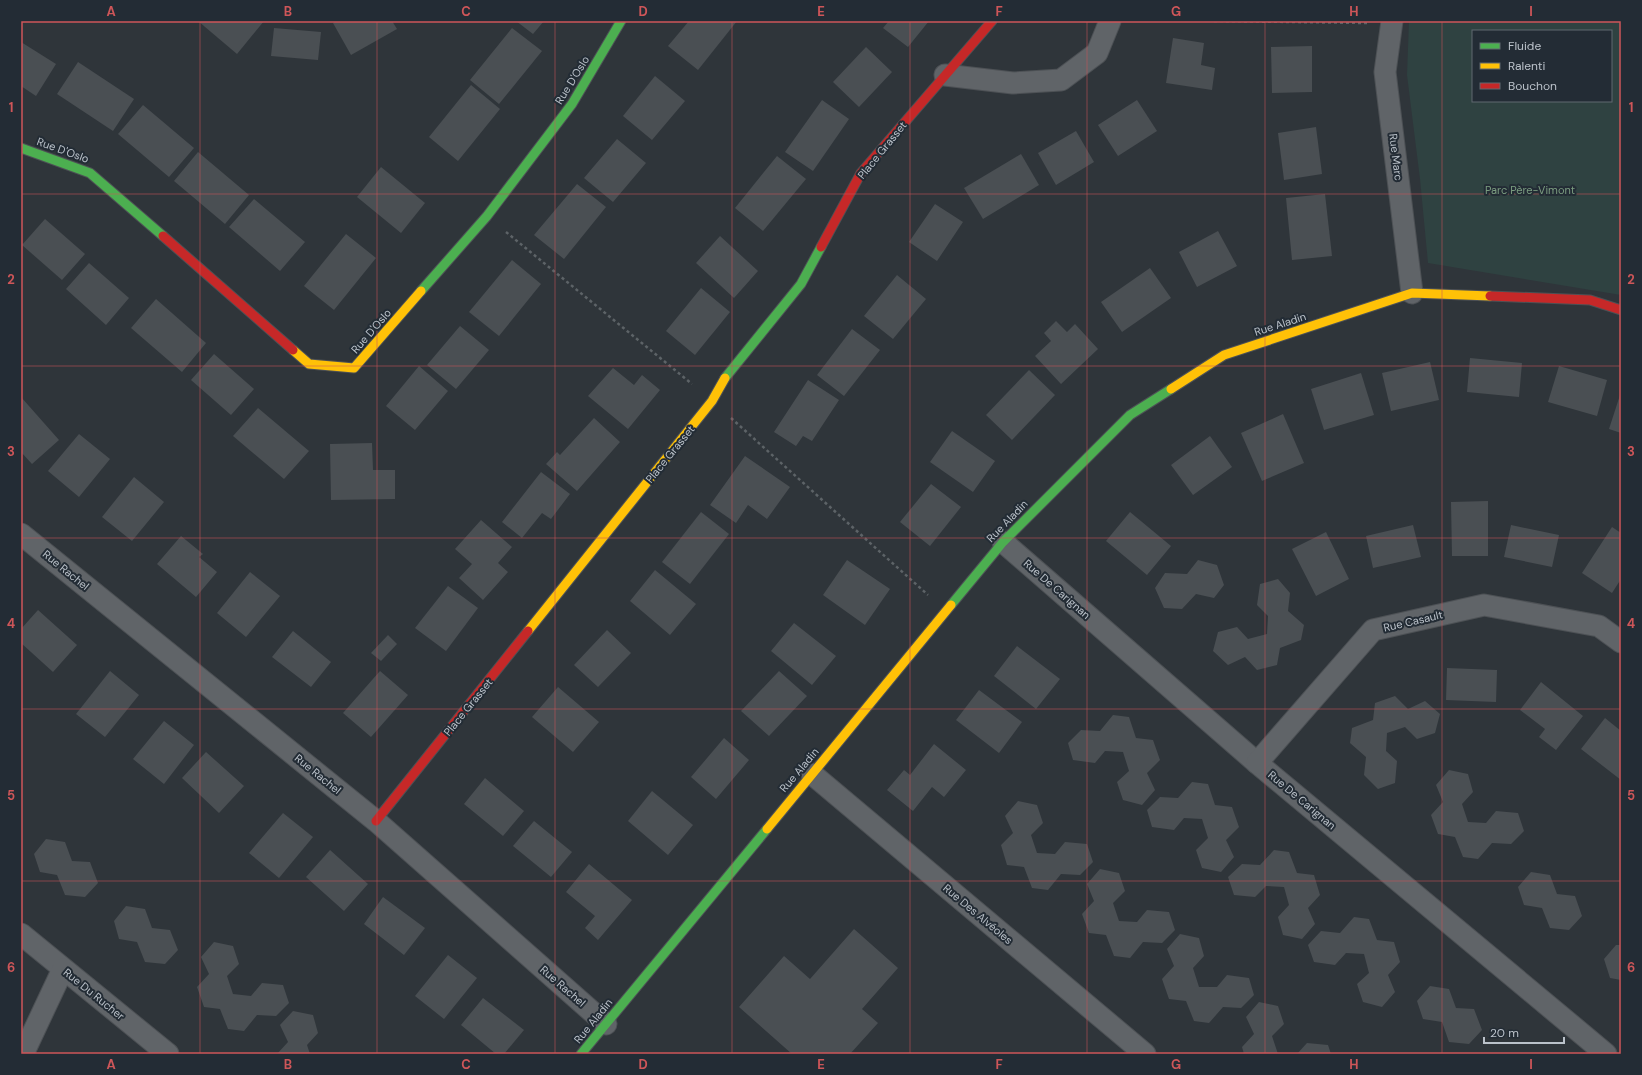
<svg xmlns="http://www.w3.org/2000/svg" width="1642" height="1075" viewBox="0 0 1642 1075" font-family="'DM Sans',sans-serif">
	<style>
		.green { fill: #2f4241; fill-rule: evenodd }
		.building { fill: #4a4f53 }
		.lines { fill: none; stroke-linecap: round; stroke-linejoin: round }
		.street-casing { stroke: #4d5155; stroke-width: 23 }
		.fast-casing { stroke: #4d5155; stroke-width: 11 }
		.slow-casing { stroke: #4d5155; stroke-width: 11 }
		.jam-casing { stroke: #4d5155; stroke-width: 11 }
		.path { stroke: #5d6367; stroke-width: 2.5; stroke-dasharray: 3 3; stroke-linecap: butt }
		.street { stroke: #606468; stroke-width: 21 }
		.fast { stroke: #4caf50; stroke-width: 9 }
		.slow { stroke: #ffc107; stroke-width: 9 }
		.jam { stroke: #c62828; stroke-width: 9 }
		.grid { fill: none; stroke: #ce5659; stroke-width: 1; stroke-opacity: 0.55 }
		.labels { text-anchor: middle; stroke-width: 4; stroke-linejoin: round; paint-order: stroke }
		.street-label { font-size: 11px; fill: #bbc2ca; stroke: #232c35 }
		.park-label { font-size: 11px; fill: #7c9d80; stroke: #232c35 }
		.neatline { fill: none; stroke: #ce5659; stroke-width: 1.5 }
		.grid-label { font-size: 13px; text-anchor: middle; font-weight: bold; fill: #ce5659 }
	</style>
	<rect width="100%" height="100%" fill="#2f353a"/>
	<!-- green -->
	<path class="green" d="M1409,21H1621V295L1428,263L1420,179L1407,75ZM1473,31H1611V101H1473Z"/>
	<!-- building -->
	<g class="building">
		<polygon points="198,21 264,21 237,54"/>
		<polygon points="337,21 392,21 397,29 351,55 333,23"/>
		<polygon points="516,21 544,21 533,34"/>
		<polygon points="689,21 737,21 698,70 668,46"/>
		<polygon points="889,21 929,21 908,47 883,28"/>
		<polygon points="274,28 321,32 318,60 271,56"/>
		<polygon points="512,28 542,51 499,104 470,80"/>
		<polygon points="1173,38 1204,43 1201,65 1215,68 1212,90 1166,83"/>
		<polygon points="21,42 56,64 36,96 21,86"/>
		<polygon points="1312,46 1312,92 1272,93 1271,47"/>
		<polygon points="866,47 892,72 859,107 833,82"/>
		<polygon points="78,62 134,99 113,131 57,94"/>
		<polygon points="655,76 685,101 652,140 623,116"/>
		<polygon points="471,85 500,109 458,161 429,137"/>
		<polygon points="822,100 849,119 813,171 785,152"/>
		<polygon points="1137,100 1157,131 1118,156 1098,125"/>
		<polygon points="143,105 194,148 169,177 118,134"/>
		<polygon points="1316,127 1322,174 1284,180 1278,133"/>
		<polygon points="1076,131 1094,162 1056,185 1038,153"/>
		<polygon points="617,139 646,163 613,202 584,178"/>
		<polygon points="198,152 249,195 225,224 174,181"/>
		<polygon points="1021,154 1039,185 983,219 964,188"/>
		<polygon points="777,156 806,179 763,231 735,208"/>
		<polygon points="381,167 425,203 401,233 357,197"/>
		<polygon points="577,184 606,207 564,259 534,235"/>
		<polygon points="1325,194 1332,256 1292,260 1286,198"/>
		<polygon points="254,199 305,242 280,271 229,227"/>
		<polygon points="935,204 963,222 937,261 909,242"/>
		<polygon points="45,219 85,254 62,280 22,245"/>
		<polygon points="1218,231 1237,266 1197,287 1179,252"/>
		<polygon points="346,234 376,258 334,310 304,286"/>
		<polygon points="720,236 758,271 734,298 696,263"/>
		<polygon points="512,260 541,284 499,336 469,312"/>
		<polygon points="89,263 129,298 106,325 66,289"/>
		<polygon points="1150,268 1171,298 1122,332 1101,302"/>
		<polygon points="897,275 926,299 893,339 864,316"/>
		<polygon points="701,288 730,312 695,355 666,331"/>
		<polygon points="156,299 206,343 182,372 131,328"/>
		<polygon points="1056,321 1067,332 1075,324 1098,349 1061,384 1035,356 1051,341 1044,333"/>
		<polygon points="460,326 489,350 456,389 427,365"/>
		<polygon points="852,329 880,350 844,396 817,375"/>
		<polygon points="214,354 254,389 231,415 191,380"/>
		<polygon points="1470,358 1522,363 1519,397 1467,392"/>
		<polygon points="1430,362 1439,400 1391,411 1382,373"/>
		<polygon points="419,366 448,391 415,430 386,406"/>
		<polygon points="1559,366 1607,380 1597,416 1548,402"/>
		<polygon points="613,368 634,385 642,375 660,390 628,429 588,396"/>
		<polygon points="1029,370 1055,395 1012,440 986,415"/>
		<polygon points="1361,373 1374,415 1324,430 1311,389"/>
		<polygon points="808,380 839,400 812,441 803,436 796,446 774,432"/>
		<polygon points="1621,392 1621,433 1609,429"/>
		<polygon points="21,397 59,440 32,464 21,452"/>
		<polygon points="258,408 309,451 284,479 233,436"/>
		<polygon points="1283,414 1304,463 1262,481 1241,433"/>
		<polygon points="594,418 620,442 577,491 546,464 557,452 560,455"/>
		<polygon points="952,431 995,461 973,492 930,462"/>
		<polygon points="79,434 110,459 79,497 48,471"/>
		<polygon points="1210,436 1232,467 1193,495 1171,465"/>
		<polygon points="372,443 373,470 395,470 395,499 331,500 330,444"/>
		<polygon points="745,456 790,487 767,519 748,505 736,523 710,505"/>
		<polygon points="541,472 570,494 551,519 542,513 522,538 502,522"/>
		<polygon points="134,477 164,502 132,541 102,517"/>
		<polygon points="931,484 961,507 930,546 900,522"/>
		<polygon points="1488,501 1488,556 1452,556 1451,502"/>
		<polygon points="701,512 729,534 690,584 662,562"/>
		<polygon points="1130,512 1171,546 1147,575 1106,541"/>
		<polygon points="481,520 512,547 498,563 508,572 483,600 459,578 472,564 455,549"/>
		<polygon points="1413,525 1421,557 1373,568 1366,536"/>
		<polygon points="1511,525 1559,535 1552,567 1504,557"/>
		<polygon points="1612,527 1621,533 1621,579 1612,593 1582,573"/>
		<polygon points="1326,532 1349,579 1316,596 1292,549"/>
		<polygon points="181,536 203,554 199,557 217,572 196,597 157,564"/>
		<polygon points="847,560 890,589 865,625 823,595"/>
		<polygon points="1198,560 1217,565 1224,585 1214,598 1196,594 1182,609 1164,608 1155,588 1165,573 1187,574"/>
		<polygon points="655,570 696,604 670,635 630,601"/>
		<polygon points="250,572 280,596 246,637 217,613"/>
		<polygon points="1278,579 1290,593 1288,611 1304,625 1301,640 1280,648 1277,665 1257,670 1245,657 1228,665 1213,651 1218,632 1237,627 1248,639 1267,634 1268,616 1257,605 1260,584"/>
		<polygon points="448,586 478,608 446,651 415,628"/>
		<polygon points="38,610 77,645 53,672 21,643 21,629"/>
		<polygon points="794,623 836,656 812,685 771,651"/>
		<polygon points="607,630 631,653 598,687 574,665"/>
		<polygon points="293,631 331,662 311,687 272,657"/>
		<polygon points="388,635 397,644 381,661 371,653"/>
		<polygon points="1017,646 1060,679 1036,709 994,676"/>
		<polygon points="1447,668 1497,670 1496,702 1446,700"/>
		<polygon points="110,671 139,695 105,737 76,714"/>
		<polygon points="380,671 408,695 371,737 343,713"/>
		<polygon points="779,671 807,696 769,736 741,711"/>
		<polygon points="1541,682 1583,716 1556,750 1539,737 1545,729 1520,710"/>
		<polygon points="558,687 599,722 573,752 532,717"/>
		<polygon points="979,690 1022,722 999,753 956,720"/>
		<polygon points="1395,696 1408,709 1425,701 1440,714 1435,733 1417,739 1405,727 1387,733 1386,751 1397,761 1395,783 1378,789 1364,775 1366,757 1350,743 1352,728 1373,720 1375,703"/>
		<polygon points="1113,715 1129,717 1136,738 1153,740 1160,760 1147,773 1155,790 1142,805 1123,800 1117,782 1129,771 1123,752 1105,751 1095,763 1073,760 1068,743 1081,730 1100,731"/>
		<polygon points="1605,718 1621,731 1621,780 1581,749"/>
		<polygon points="164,721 194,745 164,784 133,759"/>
		<polygon points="724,738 749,760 716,799 691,777"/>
		<polygon points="934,744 966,770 944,797 932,787 913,811 887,790 904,770 910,775"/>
		<polygon points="206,752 244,786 219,813 182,778"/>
		<polygon points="1449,770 1468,774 1473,792 1462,804 1468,822 1486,823 1496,811 1518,813 1524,831 1511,844 1492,843 1478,859 1463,857 1455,837 1438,834 1431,815 1443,802 1436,785"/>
		<polygon points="485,778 524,811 503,836 464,804"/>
		<polygon points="1192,782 1208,784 1215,805 1232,807 1239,827 1226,840 1234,857 1221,872 1202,868 1196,850 1208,838 1202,819 1184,818 1174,830 1152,827 1147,810 1160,797 1178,798"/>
		<polygon points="652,791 693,825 668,855 628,821"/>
		<polygon points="1018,801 1037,805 1043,823 1031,835 1037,853 1055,854 1065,842 1087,844 1093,862 1080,875 1061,874 1048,890 1032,888 1024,867 1007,865 1001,845 1013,833 1005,816"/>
		<polygon points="283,813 313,837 279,878 249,853"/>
		<polygon points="534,821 572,852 551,877 513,846"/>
		<polygon points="46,839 65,842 72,861 90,862 98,883 85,897 65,895 57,875 40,872 34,854"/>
		<polygon points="330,850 368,884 344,911 306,877"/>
		<polygon points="1274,850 1289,852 1297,873 1314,875 1320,895 1308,908 1315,924 1302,939 1283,935 1278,917 1289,905 1284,887 1266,886 1255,897 1234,895 1228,877 1242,864 1260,865"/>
		<polygon points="589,864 632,900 598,940 585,928 595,916 566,892"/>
		<polygon points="1100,869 1119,873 1125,891 1113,903 1119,921 1137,922 1147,910 1169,912 1175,930 1162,943 1143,942 1130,958 1114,956 1106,935 1089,933 1082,914 1094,901 1087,884"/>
		<polygon points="1531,872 1550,875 1557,894 1575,896 1582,916 1569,930 1550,928 1542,908 1524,905 1518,887"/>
		<polygon points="383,897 425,928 404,955 364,924"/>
		<polygon points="126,906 145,909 152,928 170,930 178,950 165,964 145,962 137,942 119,939 114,921"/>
		<polygon points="1354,917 1369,919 1377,940 1394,942 1400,962 1388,975 1395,992 1382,1007 1363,1002 1357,984 1369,973 1364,954 1346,953 1335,965 1314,962 1308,945 1321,931 1340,933"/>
		<polygon points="854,929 898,968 862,1009 878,1023 850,1054 792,1054 739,1007 784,956 810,979"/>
		<polygon points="1180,934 1199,938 1204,956 1193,968 1199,987 1217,987 1227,975 1249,978 1254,995 1241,1008 1223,1007 1209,1023 1194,1021 1186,1001 1169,999 1162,979 1174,966 1167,949"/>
		<polygon points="214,942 233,946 239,964 227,976 233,994 251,996 262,983 283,985 289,1003 276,1016 257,1015 244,1031 228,1029 220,1009 204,1007 197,987 209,974 201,957"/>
		<polygon points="1616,945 1621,945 1621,980 1610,978 1604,959"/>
		<polygon points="448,955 477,978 444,1019 415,996"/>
		<polygon points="1430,986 1449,989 1456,1008 1474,1009 1482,1030 1469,1044 1449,1042 1442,1022 1423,1019 1417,1001"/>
		<polygon points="483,998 524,1030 504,1054 496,1054 461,1025"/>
		<polygon points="1259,1002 1278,1006 1284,1024 1272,1036 1278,1054 1244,1054 1242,1047 1254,1034 1246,1017"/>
		<polygon points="293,1011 313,1015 318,1033 307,1045 310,1054 277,1054 288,1042 280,1025"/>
		<polygon points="1307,1043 1328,1045 1331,1054 1297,1054"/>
	</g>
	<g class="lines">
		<defs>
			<g id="street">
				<polyline points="1392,21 1385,72 1412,293"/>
				<polyline points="945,75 1013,83 1061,80 1097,53 1110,21"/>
				<polyline points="21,534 376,821 606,1024"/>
				<polyline points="1003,542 1257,763 1606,1054"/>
				<polyline points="1257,763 1373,630 1484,605 1599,626 1621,642"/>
				<polyline points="812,774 1145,1054"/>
				<polyline points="21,934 168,1054"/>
				<polyline points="23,1054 63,969"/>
			</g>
			<g id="fast">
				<polyline points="21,148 90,173 163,236"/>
				<polyline points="421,291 487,216 572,104 621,21"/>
				<polyline points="725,378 801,284 821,247"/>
				<polyline points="951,605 1003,542 1130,415 1171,389"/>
				<polyline points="581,1054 767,829"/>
			</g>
			<g id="slow">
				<polyline points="293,350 309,364 354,368 421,291"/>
				<polyline points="1171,389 1224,355 1412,293 1490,296"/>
				<polyline points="528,631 712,401 725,378"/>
				<polyline points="767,829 951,605"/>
			</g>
			<g id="jam">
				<polyline points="163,236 293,350"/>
				<polyline points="821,247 861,173 992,21"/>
				<polyline points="1490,296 1590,300 1621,310"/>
				<polyline points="376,821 528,631"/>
			</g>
		</defs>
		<!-- street casing -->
		<use href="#street" class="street-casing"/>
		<!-- fast casing -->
		<use href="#fast" class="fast-casing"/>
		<!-- slow casing -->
		<use href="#slow" class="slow-casing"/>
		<!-- jam casing -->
		<use href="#jam" class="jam-casing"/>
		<!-- path -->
		<g class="path">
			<polyline points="1214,21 1367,23"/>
			<polyline points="506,232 692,384"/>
			<polyline points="731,418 928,595"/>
		</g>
		<!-- street -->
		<use href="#street" class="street"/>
		<!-- fast -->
		<use href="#fast" class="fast"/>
		<!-- slow -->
		<use href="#slow" class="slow"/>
		<!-- jam -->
		<use href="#jam" class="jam"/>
	</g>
	<!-- grid -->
	<path class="grid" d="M200,21V1054M377,21V1054M555,21V1054M732,21V1054M910,21V1054M1087,21V1054M1265,21V1054M1442,21V1054M21,194H1621M21,366H1621M21,538H1621M21,709H1621M21,881H1621"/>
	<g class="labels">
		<!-- street labels -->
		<g class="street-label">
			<text transform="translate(572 80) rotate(-58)" y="4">Rue D'Oslo</text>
			<text transform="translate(63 150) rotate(20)" y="4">Rue D'Oslo</text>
			<text transform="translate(882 150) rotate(-51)" y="4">Place Grasset</text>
			<text transform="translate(1396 157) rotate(83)" y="4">Rue Marc</text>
			<text transform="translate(1280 324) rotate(-18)" y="4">Rue Aladin</text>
			<text transform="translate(371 331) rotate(-49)" y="4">Rue D'Oslo</text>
			<text transform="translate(670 454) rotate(-51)" y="4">Place Grasset</text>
			<text transform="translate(1007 521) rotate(-46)" y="4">Rue Aladin</text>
			<text transform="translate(66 570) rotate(39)" y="4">Rue Rachel</text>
			<text transform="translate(1057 589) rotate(41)" y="4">Rue De Carignan</text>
			<text transform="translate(1413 621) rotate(-13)" y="4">Rue Casault</text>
			<text transform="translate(468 707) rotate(-51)" y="4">Place Grasset</text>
			<text transform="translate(799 770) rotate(-50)" y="4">Rue Aladin</text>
			<text transform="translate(318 774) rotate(39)" y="4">Rue Rachel</text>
			<text transform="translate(1302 800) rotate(40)" y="4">Rue De Carignan</text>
			<text transform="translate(978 914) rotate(40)" y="4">Rue Des Alvéoles</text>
			<text transform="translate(563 986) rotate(41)" y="4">Rue Rachel</text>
			<text transform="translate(94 994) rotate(39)" y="4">Rue Du Rucher</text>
			<text transform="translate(593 1021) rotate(-51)" y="4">Rue Aladin</text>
		</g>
		<!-- park labels -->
		<g class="park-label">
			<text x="1530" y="194">Parc Père-Vimont</text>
		</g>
	</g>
	<!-- border -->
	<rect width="1642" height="1075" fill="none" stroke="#232c35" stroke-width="44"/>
	<!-- legend -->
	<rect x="1472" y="30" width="140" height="72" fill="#232c35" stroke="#606871"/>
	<rect x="1480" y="43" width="20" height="6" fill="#4caf50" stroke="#606871"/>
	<text x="1508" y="50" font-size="12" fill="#bbc2ca">Fluide</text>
	<rect x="1480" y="63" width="20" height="6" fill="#ffc107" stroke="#606871"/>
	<text x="1508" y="70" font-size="12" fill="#bbc2ca">Ralenti</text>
	<rect x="1480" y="83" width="20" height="6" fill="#c62828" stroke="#606871"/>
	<text x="1508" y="90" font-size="12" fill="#bbc2ca">Bouchon</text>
	<!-- scale -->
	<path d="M1484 1037v6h80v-6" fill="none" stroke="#bbc2ca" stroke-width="2"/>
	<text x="1490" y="1037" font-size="12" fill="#bbc2ca" stroke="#232c35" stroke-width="3" paint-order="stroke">20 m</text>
	<rect x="22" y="22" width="1598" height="1031" class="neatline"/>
	<g class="grid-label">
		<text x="111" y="16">A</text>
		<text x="288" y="16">B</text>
		<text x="466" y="16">C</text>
		<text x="643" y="16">D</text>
		<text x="821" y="16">E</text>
		<text x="999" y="16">F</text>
		<text x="1176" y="16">G</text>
		<text x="1354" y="16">H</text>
		<text x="1531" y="16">I</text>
		<text x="11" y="112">1</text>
		<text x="1631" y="112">1</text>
		<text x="11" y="284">2</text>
		<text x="1631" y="284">2</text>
		<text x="11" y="456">3</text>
		<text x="1631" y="456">3</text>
		<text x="11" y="628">4</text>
		<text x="1631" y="628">4</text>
		<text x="11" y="800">5</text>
		<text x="1631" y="800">5</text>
		<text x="11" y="972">6</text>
		<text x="1631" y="972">6</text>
		<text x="111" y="1069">A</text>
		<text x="288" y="1069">B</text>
		<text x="466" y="1069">C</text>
		<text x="643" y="1069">D</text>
		<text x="821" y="1069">E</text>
		<text x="999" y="1069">F</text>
		<text x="1176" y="1069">G</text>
		<text x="1354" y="1069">H</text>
		<text x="1531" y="1069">I</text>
	</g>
</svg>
